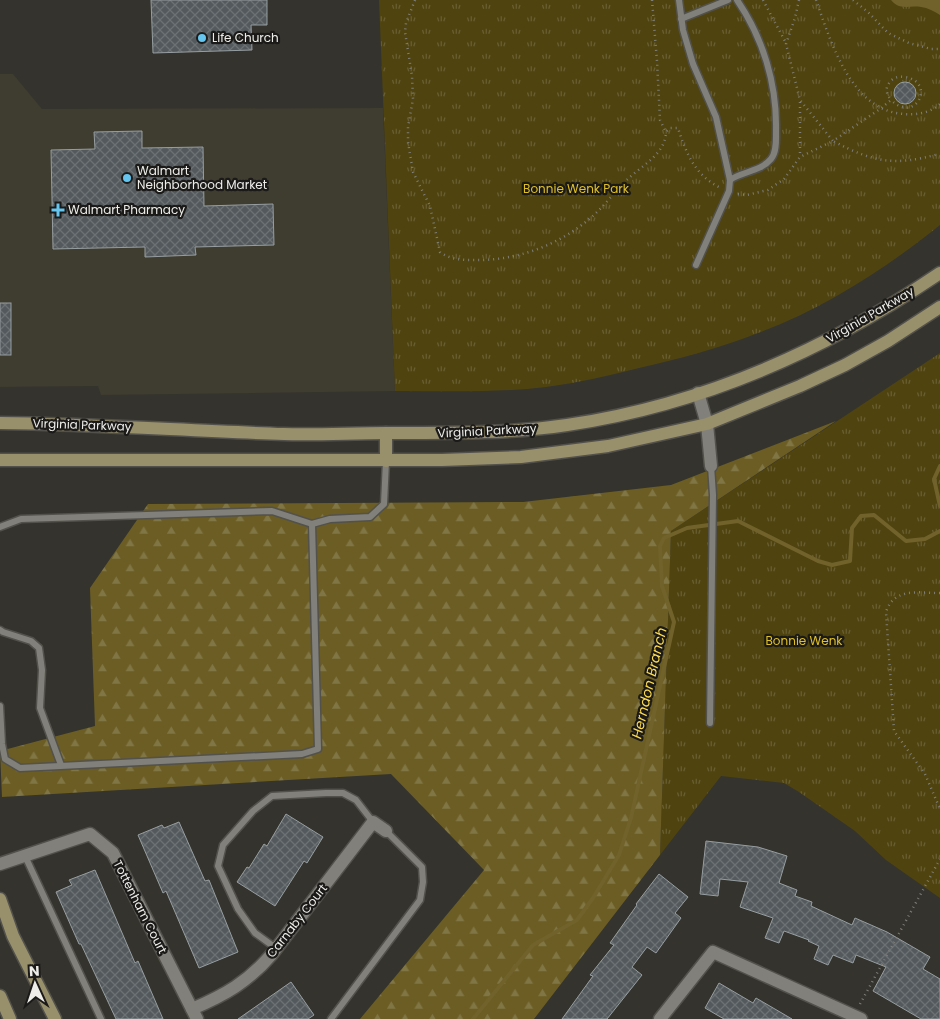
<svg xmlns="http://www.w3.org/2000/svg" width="940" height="1019" viewBox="0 0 940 1019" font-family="Poppins,sans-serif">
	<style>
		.built { fill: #3f3c30 }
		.grass { fill: url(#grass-tufts) }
		.forest { fill: url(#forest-firs) }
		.water { fill: #70622a }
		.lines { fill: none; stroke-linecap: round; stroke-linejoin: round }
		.stream { stroke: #70622a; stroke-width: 4 }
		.building { fill: url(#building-cross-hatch); stroke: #979ea1 }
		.service-casing { stroke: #53514c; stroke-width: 9 }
		.minor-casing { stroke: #53514c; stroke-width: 15 }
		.secondary-casing { stroke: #53514c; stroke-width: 15 }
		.path { stroke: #7f7e79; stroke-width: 2.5; stroke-dasharray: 1 4; stroke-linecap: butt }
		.service { stroke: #82807a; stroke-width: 6 }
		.minor { stroke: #82807a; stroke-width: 12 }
		.secondary { stroke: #988f6b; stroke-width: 12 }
		.poi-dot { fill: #65c5ee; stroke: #1b1a18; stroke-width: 2 }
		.labels { text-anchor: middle; stroke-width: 4.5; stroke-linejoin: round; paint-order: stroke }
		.poi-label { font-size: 12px; fill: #eeedea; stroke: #1b1a18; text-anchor: start }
		.park-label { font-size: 12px; fill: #e1c024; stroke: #1b1a18 }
		.street-label { font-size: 12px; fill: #eeedea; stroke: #1b1a18 }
		.water-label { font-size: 14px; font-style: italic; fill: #fedc4d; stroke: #1b1a18 }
	</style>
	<defs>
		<pattern id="grass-tufts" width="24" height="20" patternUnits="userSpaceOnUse" patternTransform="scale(1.25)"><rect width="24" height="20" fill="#4f430f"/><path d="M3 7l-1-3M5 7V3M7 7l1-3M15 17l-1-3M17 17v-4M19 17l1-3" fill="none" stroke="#695e32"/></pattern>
		<pattern id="forest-firs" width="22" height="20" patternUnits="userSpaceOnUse" patternTransform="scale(1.25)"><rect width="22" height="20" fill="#6b5d24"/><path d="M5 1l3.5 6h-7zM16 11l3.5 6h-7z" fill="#807544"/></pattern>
		<pattern id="building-cross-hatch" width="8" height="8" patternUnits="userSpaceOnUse" patternTransform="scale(1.25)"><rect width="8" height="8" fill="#53595c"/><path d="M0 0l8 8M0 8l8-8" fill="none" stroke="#6c7174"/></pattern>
	</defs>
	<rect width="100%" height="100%" fill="#34332d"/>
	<!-- built -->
	<polygon class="built" points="0,74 13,74 42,109 383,108 395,391 101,395 98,386 0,387"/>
	<!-- grass -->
	<g class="grass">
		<path d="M379,0H940V225C885,269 825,308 758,333C720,348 679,359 639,368C608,376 577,383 546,387C496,393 445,391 395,391Z"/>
		<polygon points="940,353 940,898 886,860 855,831 799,792 784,783 721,776 660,855 671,531"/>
	</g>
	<!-- forest -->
	<polygon class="forest" points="836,421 671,531 660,855 534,1019 360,1019 484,870 391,774 2,797 0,751 95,726 90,588 148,504 523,502 671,485"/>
	<!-- water -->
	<path class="water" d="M891,0H940V15C934,11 928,8 921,7C909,5 900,11 891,0Z"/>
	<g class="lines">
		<!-- stream -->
		<g class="stream">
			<polyline points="940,466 934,479 940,506"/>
			<polyline points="473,1019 533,945 577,920 593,898 619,855 631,818 674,622 662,586 660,546 664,538 687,528 738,521 818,561 832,565 850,561 852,528 861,516 874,515 906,541 925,539 940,531"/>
		</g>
	</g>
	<!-- building -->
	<g class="building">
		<polygon points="151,0 267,0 267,25 251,25 252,50 153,53"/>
		<circle cx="905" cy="93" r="11"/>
		<polygon points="142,131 142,148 203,147 204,206 273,204 274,245 195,247 196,255 145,257 145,247 53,249 51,150 95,149 94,132"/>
		<rect x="0" y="303" width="11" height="52"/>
		<polygon points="286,814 323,837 307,863 304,861 275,906 237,882 247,867 249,868 264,844 267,846"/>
		<polygon points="179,822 205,881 209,880 238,952 199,968 166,891 163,893 138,835 162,825 164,828"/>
		<polygon points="706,841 758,847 787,856 779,883 797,890 795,896 812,902 811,906 852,925 855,918 887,932 930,957 923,969 940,979 940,1019 921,1019 873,991 886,967 856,955 853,963 833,955 828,965 814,959 819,946 808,941 809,940 784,931 779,943 765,938 773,918 740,907 748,882 720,879 718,896 700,894"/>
		<polygon points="95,870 135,963 138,961 163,1019 116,1019 81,944 79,944 56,892 72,885 69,880"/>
		<polygon points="659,874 688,897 675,913 681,918 656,953 647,947 632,967 642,975 607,1019 562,1019 593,976 590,975 614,945 610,943 637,905 636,904"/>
		<polygon points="291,982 314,1015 308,1019 238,1019"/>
		<polygon points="719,983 753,1003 756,998 792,1019 724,1019 705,1008"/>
	</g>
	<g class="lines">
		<defs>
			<g id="service">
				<polyline points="679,0 683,30 693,64 716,117 730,180 729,191 696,265"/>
				<polyline points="681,19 728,0"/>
				<path d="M730,180C743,171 760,172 771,159C777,152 776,139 776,130C777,84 763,38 737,0"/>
				<polyline points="0,527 21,519 272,511 312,524"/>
				<polyline points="0,630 3,632 31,641 39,648 42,670 40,708 61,765"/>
				<polyline points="0,706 2,744 5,759 20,768 302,754 318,749 312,524 330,519 370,517 384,504 386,461"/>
				<polyline points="710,723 713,495 711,466"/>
				<polyline points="25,856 101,1019"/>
				<polyline points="277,949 255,933 238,909 218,866 223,845 253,811 272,796 326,793 343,793 356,800 373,822"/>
				<polyline points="331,1019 420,900 423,882 422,867 386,831"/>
			</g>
			<g id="minor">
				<polyline points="698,393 707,424 711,466"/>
				<polyline points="0,864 90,834 113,853 197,1019"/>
				<path d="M192,1009C225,995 248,982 272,954L373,822L386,831"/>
				<polyline points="660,1019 713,952 861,1019"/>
			</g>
			<g id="secondary">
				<path d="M0,423C95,424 189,431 284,434C318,435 352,433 386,433C447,433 507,434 567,425C702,405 828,349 940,273"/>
				<polyline points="386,433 386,461"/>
				<polyline points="0,460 442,460 521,457 608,446 707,424 800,386 845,365 888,341 940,307"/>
				<polyline points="0,899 13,936 55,1019"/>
				<polyline points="0,996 10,1019"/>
			</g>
		</defs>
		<!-- service casing -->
		<use href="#service" class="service-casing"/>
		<!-- minor casing -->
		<use href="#minor" class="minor-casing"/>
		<!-- secondary casing -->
		<use href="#secondary" class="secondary-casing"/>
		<!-- path -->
		<g class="path">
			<path d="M415,0L406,23L405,32L412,76L413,99L408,127V142L413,172L430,206L440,252C452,261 467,260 481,260C527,259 572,239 603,206C612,196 620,186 629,178C644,164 665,154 666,132"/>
			<path d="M652,0L657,61L660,120L666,132L670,128H678C686,153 695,176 721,188"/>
			<polyline points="763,0 786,43"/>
			<path d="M799,0L795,18L786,44L800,100L833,141L880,109L891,100C887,94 884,89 890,82C893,78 898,76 904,77C937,81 916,125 891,100"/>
			<path d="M816,0C831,42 851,111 904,114C917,115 930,113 940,104"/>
			<polyline points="853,0 868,12 888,33 909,43 931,49 940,49"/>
			<polyline points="800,102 800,156"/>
			<path d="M738,194L747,195L768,190L784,179L800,157L833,141C875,163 894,166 939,154"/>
			<path d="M940,593C919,593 894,587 886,612L894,731L925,774L940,809"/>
			<polyline points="860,1004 940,859"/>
		</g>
		<!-- service -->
		<use href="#service" class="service"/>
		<!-- minor -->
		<use href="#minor" class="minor"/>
		<!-- secondary -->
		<use href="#secondary" class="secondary"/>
	</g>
	<!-- markers -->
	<g class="poi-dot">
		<circle cx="202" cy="38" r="5"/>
		<circle cx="127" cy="178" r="5"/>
		<path d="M55.5 202.5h5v5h5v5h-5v5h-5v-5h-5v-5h5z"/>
	</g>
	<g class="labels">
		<!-- poi labels -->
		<g class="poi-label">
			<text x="212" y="42">Life Church</text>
			<text x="137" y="175">Walmart<tspan x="137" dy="14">Neighborhood Market</tspan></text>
			<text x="68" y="214">Walmart Pharmacy</text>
		</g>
		<!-- park labels -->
		<g class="park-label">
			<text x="576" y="193">Bonnie Wenk Park</text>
			<text x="804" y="645">Bonnie Wenk</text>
		</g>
		<!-- street labels -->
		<g class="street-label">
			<text transform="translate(870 315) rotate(-30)" y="4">Virginia Parkway</text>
			<text transform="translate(82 425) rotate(2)" y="4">Virginia Parkway</text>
			<text transform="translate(487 431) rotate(-3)" y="4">Virginia Parkway</text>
			<text transform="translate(140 907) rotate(63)" y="4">Tottenham Court</text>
			<text transform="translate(297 921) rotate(-52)" y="4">Carnaby Court</text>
		</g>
		<!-- water labels -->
		<g class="water-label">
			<text transform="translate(649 683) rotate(-77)" y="5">Herndon Branch</text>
		</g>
	</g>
	<!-- north arrow -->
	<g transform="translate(35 984) rotate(357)" stroke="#1b1a18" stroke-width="4" paint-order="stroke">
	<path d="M0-4L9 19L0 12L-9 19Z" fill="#eeedea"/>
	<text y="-8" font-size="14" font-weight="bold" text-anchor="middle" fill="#eeedea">N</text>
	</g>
</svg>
